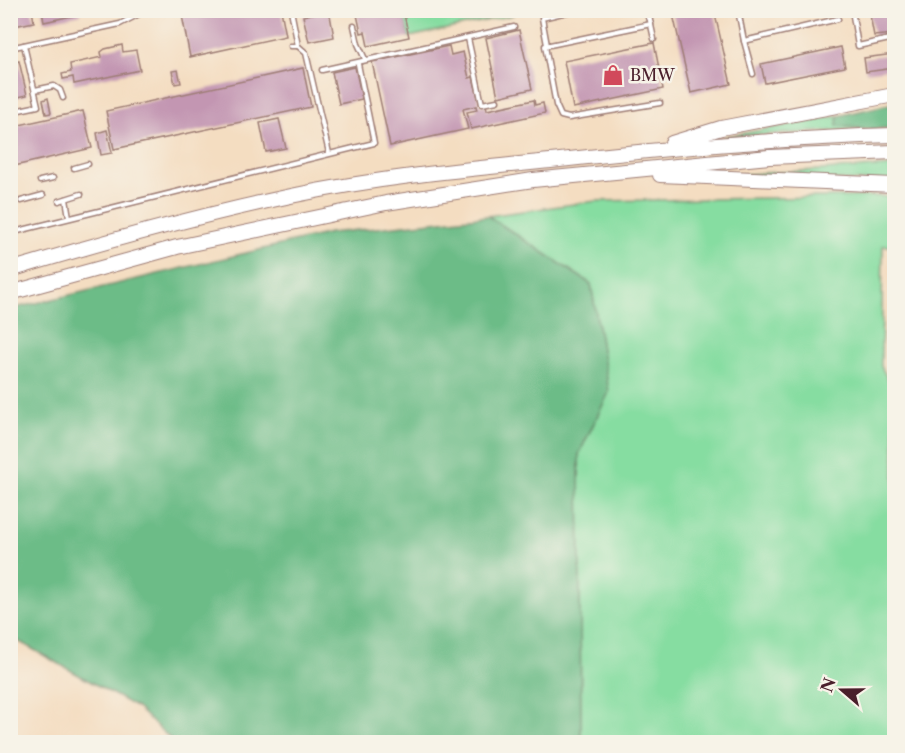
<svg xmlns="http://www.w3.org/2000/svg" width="905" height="753" viewBox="0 0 905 753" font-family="'Libre Caslon Text',serif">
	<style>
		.green { fill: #86dda1; stroke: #687e66; stroke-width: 1.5 }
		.forest { fill: #6cbc87; stroke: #5b6e59; stroke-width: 1.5 }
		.building { fill: #c396b2 }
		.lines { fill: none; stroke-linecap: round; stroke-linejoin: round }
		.service-casing { stroke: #9f7e76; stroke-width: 7 }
		.minor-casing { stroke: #9f7e76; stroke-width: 10 }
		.motorway-casing { stroke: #9f7e76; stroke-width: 16 }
		.service { stroke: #fff; stroke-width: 4 }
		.minor { stroke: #fff; stroke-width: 7 }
		.motorway { stroke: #fff; stroke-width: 14 }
		.labels { text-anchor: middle; stroke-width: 5; stroke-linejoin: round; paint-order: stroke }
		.poi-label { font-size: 16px; fill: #4a1f2b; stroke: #f7f3e8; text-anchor: start }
	</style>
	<rect width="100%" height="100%" fill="#f7f3e8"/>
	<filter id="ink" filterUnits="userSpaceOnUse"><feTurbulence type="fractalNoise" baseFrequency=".0167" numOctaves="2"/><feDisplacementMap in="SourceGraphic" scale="12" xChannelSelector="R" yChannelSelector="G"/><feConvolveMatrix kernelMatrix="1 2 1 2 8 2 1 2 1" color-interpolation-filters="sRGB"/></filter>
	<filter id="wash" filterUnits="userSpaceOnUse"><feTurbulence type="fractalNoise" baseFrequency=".008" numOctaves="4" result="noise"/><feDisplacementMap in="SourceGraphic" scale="24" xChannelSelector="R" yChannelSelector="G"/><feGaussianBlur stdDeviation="1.35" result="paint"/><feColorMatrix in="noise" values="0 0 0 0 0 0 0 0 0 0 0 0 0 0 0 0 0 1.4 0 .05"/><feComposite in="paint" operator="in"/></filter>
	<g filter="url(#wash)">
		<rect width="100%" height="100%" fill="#f4ddc1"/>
		<!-- green -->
		<g class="green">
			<polygon points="512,10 513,15 409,37 403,11"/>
			<polygon points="838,116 837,125 870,129 723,137"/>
			<polygon points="894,166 894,182 710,176"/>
			<polygon points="883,196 894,199 894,246 883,246 881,366 894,392 894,742 581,742 579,454 609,392 591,284 488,216 596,201"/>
		</g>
		<!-- forest -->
		<g class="forest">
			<polygon points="894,103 894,128 870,129 837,126 838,116"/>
			<polygon points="488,216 591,284 609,392 579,454 581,742 174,742 136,707 11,637 11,309 330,233"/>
		</g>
		<g id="blocks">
			<!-- building -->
			<g class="building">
				<polygon points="10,10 32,10 34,22 14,26"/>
				<polygon points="42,10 80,10 81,14 44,22"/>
				<polygon points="181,10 281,10 286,36 190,57"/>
				<polygon points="329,10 334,37 309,42 303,16"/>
				<polygon points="356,10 403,10 409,37 368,46 365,32 361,33"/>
				<polygon points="672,10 714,10 731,84 691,93"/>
				<polygon points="869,10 894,10 894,34 874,36"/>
				<polygon points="519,30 532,89 498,97 486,38"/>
				<polygon points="654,43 663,89 573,108 564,61"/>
				<polygon points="122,45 123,52 136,50 140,70 74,84 73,77 63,79 62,74 71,72 70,64 102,57 101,52 105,49"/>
				<polygon points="449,46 451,55 463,52 469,78 473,77 480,106 486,105 487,110 534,100 535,105 543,103 545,113 471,129 467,112 477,110 476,106 463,109 468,129 390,146 372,62"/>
				<polygon points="841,47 845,67 765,83 761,64"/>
				<polygon points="894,54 894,68 866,72 864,58"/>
				<polygon points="19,61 27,95 10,99 10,63"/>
				<polygon points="355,67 362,99 339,104 332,72"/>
				<polygon points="303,68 311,107 114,149 106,111"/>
				<polygon points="178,70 181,83 175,84 172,71"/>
				<polygon points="48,98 51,113 46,114 43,100"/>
				<polygon points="83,111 92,148 10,167 10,127"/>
				<polygon points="279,119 286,148 266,152 260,123"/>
				<polygon points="107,130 112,153 101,155 97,133"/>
			</g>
		</g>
	</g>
	<g filter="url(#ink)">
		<use href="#blocks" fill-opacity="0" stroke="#9f7e76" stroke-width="1.5"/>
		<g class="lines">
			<defs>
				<g id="service">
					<polyline points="172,10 173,12"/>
					<polyline points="291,10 298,46"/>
					<polyline points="738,10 744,41 838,19"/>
					<polyline points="852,10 858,46 894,38"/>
					<polyline points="649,16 654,39"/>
					<polyline points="651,24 545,46 556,105 561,116 569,118 660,103"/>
					<polyline points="354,26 358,44 365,59"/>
					<polyline points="468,38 482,104 497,101"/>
					<polyline points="744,41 753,74"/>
					<polyline points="547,45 542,18 575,10"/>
					<polyline points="291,46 298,46 306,53 329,153"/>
					<polyline points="10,48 120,24 147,10"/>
					<polyline points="322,70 514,27"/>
					<polyline points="35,90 54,86 60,90 63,98"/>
					<polyline points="10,112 38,106 24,45"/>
					<polyline points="74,168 88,164"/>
					<polyline points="40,181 53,178"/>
					<polyline points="66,199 69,217"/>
					<polyline points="21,201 43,195"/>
					<polyline points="59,201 81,194"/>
					<polyline points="10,233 374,143 358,64"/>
				</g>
				<polyline id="minor" points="648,10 649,16"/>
				<g id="motorway">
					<polyline points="672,143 721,128 894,95"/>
					<polyline points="660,175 894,185"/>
					<path d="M10,270C103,242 196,216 291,196C380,177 470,169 560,160C671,148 783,138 894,135"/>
					<polyline points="10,293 177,247 386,203 533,180 769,157 894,152"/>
				</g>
			</defs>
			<!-- service casing -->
			<use href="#service" class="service-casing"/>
			<!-- minor casing -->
			<use href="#minor" class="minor-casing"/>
			<!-- motorway casing -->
			<use href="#motorway" class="motorway-casing"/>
			<!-- service -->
			<use href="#service" class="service"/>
			<!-- minor -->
			<use href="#minor" class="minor"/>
			<!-- motorway -->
			<use href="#motorway" class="motorway"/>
		</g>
	</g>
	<!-- icons -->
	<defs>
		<symbol id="shop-bare" viewBox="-9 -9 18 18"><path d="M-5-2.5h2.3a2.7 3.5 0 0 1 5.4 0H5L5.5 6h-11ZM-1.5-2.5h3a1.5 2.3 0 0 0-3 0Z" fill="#d1495b" stroke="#f7f3e8" stroke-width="2.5" paint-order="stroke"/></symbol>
	</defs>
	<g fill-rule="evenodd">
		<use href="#shop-bare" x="598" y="60" width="30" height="30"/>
	</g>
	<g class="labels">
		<!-- poi labels -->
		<g class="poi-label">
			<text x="630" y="81">BMW</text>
		</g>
	</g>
	<!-- margin -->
	<rect width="905" height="753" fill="none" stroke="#f7f3e8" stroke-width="36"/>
	<!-- north arrow -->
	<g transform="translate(842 690) rotate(290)" stroke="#f7f3e8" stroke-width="4.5" paint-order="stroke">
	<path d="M0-4.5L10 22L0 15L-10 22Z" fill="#4a1f2b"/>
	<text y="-9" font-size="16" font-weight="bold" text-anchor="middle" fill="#4a1f2b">N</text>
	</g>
</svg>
